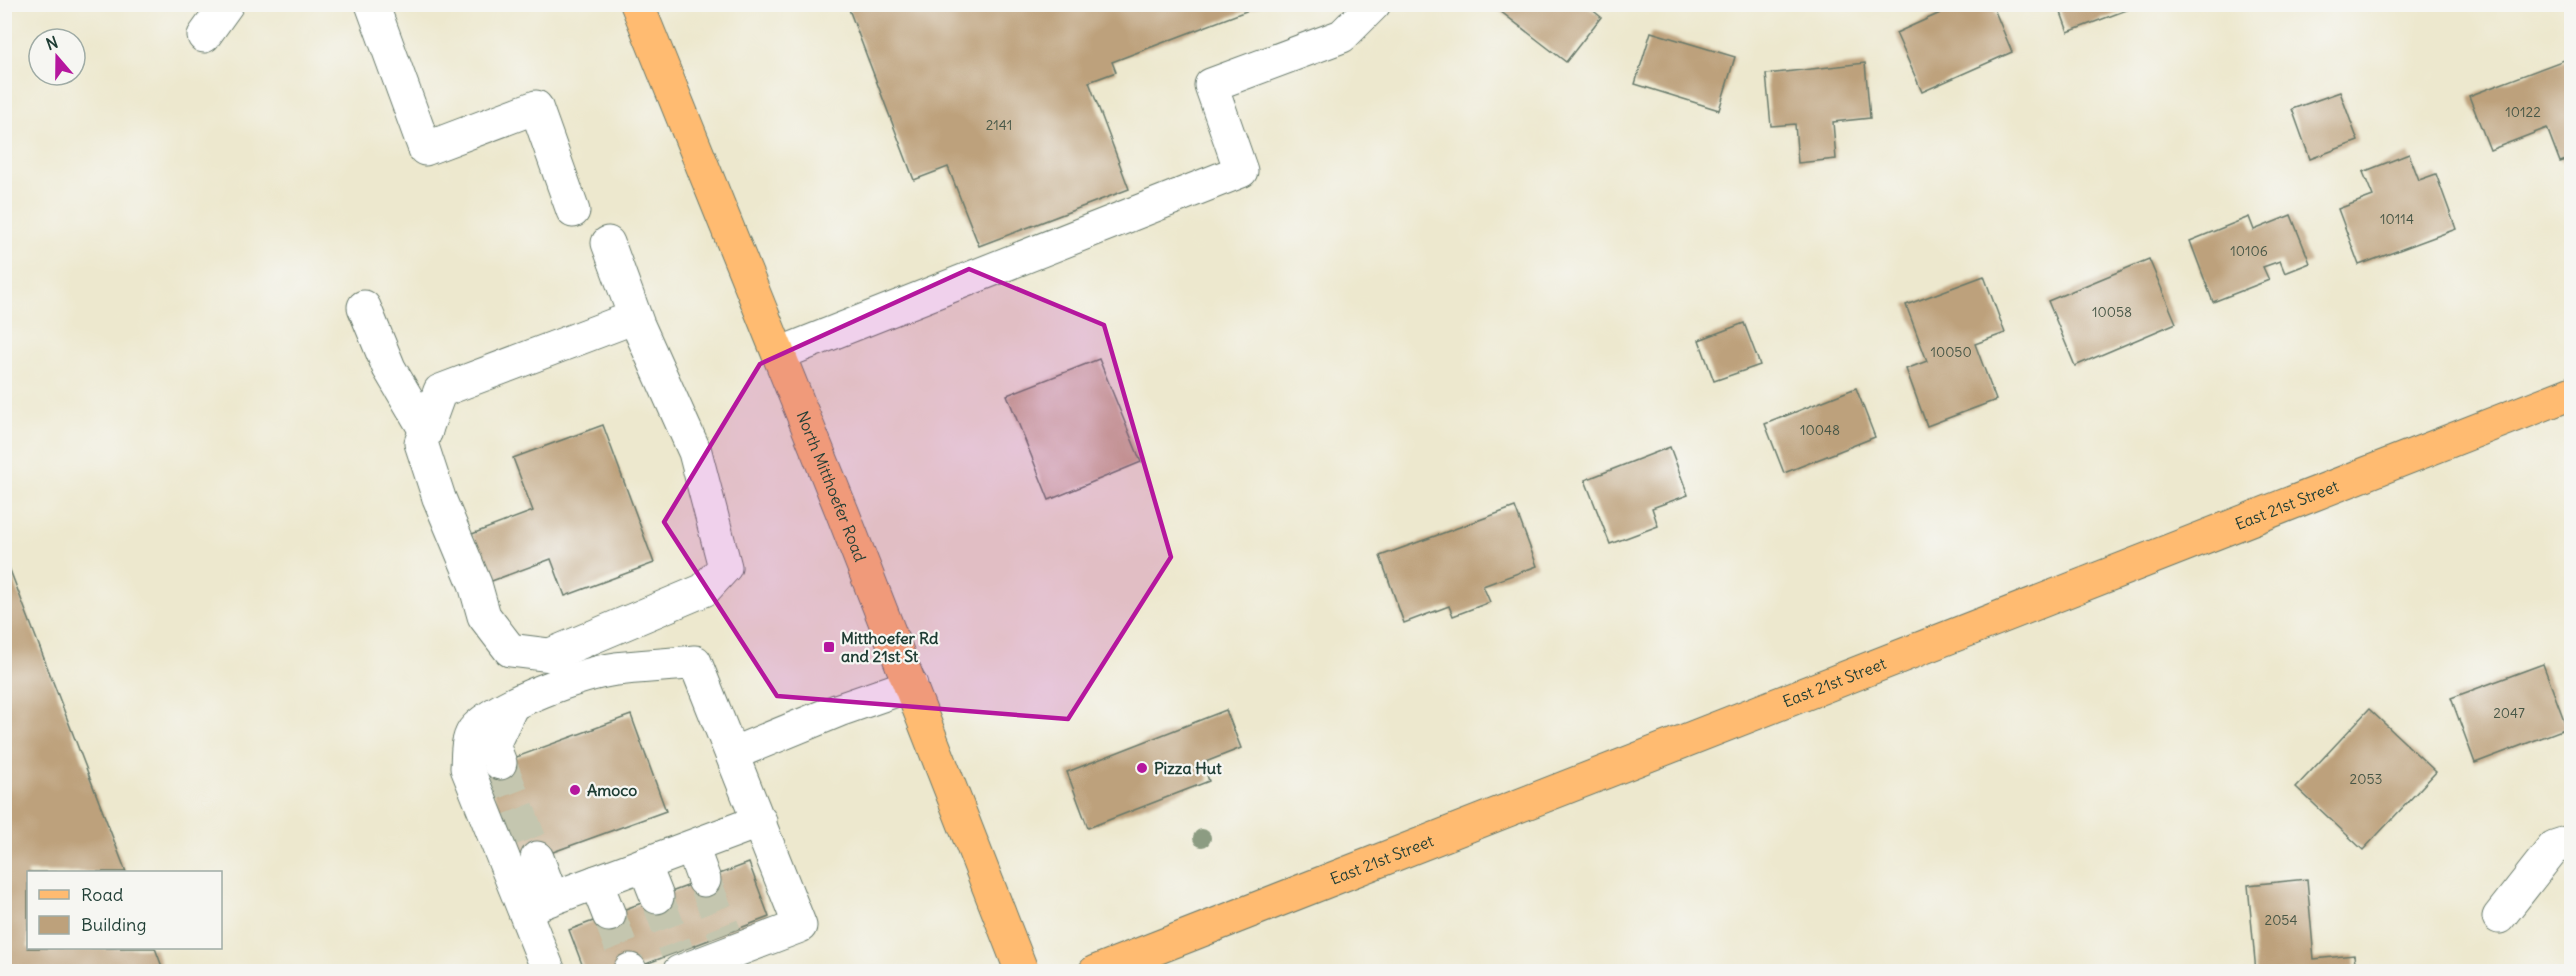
<svg xmlns="http://www.w3.org/2000/svg" width="2576" height="976" viewBox="0 0 2576 976" font-family="Delius,sans-serif">
	<style>
		.building { fill: #bda17b }
		.lines { fill: none; stroke-linecap: round; stroke-linejoin: round }
		.minor-tunnel { stroke: #c4c6af; stroke-width: 33; stroke-dasharray: 33 16; stroke-linecap: butt }
		.minor-casing { stroke: #67796a; stroke-width: 35 }
		.major-casing { stroke: #67796a; stroke-width: 35 }
		.minor { stroke: #fff; stroke-width: 33 }
		.major { stroke: #ffbb71; stroke-width: 33 }
		.tree { fill: #8c9c82 }
		.marked { fill: #b5179e; fill-opacity: 0.2; stroke: #b5179e; stroke-width: 4.5; stroke-linejoin: round }
		.poi-dot { fill: #b5179e; stroke: #f6f6f2; stroke-width: 2 }
		.labels { text-anchor: middle; stroke-width: 4.5; stroke-linejoin: round; paint-order: stroke }
		.number-label { font-size: 14px; fill: #465646 }
		.street-label { font-size: 16px; fill: #1f3d34; stroke: #f6f6f2 }
		.poi-label { font-size: 16px; font-weight: bold; fill: #1f3d34; stroke: #f6f6f2; text-anchor: start }
	</style>
	<rect width="100%" height="100%" fill="#f6f6f2"/>
	<filter id="ink" filterUnits="userSpaceOnUse"><feTurbulence type="fractalNoise" baseFrequency=".0167" numOctaves="2"/><feDisplacementMap in="SourceGraphic" scale="12" xChannelSelector="R" yChannelSelector="G"/><feConvolveMatrix kernelMatrix="1 2 1 2 8 2 1 2 1" color-interpolation-filters="sRGB"/></filter>
	<filter id="wash" filterUnits="userSpaceOnUse"><feTurbulence type="fractalNoise" baseFrequency=".008" numOctaves="4" result="noise"/><feDisplacementMap in="SourceGraphic" scale="24" xChannelSelector="R" yChannelSelector="G"/><feGaussianBlur stdDeviation="1.35" result="paint"/><feColorMatrix in="noise" values="0 0 0 0 0 0 0 0 0 0 0 0 0 0 0 0 0 1.4 0 .05"/><feComposite in="paint" operator="in"/></filter>
	<g filter="url(#wash)">
		<rect width="100%" height="100%" fill="#ede8ce"/>
		<g id="blocks">
			<!-- building -->
			<g class="building">
				<polygon points="847,4 1262,4 1262,5 1112,62 1116,72 1089,82 1129,189 979,246 948,167 914,180"/>
				<polygon points="1491,4 1585,4 1601,17 1566,62"/>
				<polygon points="1960,4 1992,4 2012,52 1922,92 1896,33"/>
				<polygon points="2058,4 2140,4 2140,5 2068,32"/>
				<polygon points="1651,32 1735,57 1719,110 1635,84"/>
				<polygon points="2572,57 2572,158 2560,162 2547,128 2490,150 2469,96"/>
				<polygon points="1865,63 1870,118 1833,122 1836,159 1798,163 1795,124 1771,126 1766,74"/>
				<polygon points="2340,92 2358,141 2310,159 2292,109"/>
				<polygon points="2409,154 2419,180 2436,174 2456,229 2359,265 2338,209 2373,196 2363,172"/>
				<polygon points="2291,215 2310,263 2285,273 2280,261 2263,267 2269,280 2213,302 2190,241 2249,217 2254,230"/>
				<polygon points="2149,259 2176,323 2075,366 2048,301"/>
				<polygon points="1984,276 2005,333 1975,344 1996,400 1927,426 1906,369 1927,361 1906,305"/>
				<polygon points="1744,323 1760,365 1714,381 1699,340"/>
				<polygon points="1099,359 1141,462 1049,500 1007,395"/>
				<polygon points="1856,388 1875,437 1784,473 1765,424"/>
				<polygon points="603,425 654,563 565,596 551,559 489,582 472,534 533,511 513,458"/>
				<polygon points="1670,447 1688,495 1652,508 1658,526 1610,544 1585,480"/>
				<polygon points="1515,507 1537,566 1483,586 1490,602 1453,616 1449,606 1404,623 1380,556"/>
				<polygon points="5,557 126,872 28,872 28,948 155,948 164,972 4,972"/>
				<polygon points="2543,664 2567,728 2475,763 2451,698"/>
				<polygon points="2369,709 2436,772 2363,850 2296,787"/>
				<polygon points="1226,710 1241,748 1203,763 1209,781 1088,828 1067,772"/>
				<polygon points="631,715 666,811 520,864 484,769"/>
				<polygon points="749,863 769,917 625,972 585,972 569,930"/>
				<polygon points="2307,879 2314,959 2354,955 2356,972 2256,972 2248,885"/>
			</g>
		</g>
	</g>
	<g filter="url(#ink)">
		<use href="#blocks" fill-opacity="0" stroke="#67796a" stroke-width="1.5"/>
		<g class="lines">
			<!-- minor-tunnel -->
			<g class="minor-tunnel">
				<polyline points="500,763 537,858"/>
				<polyline points="704,880 725,934"/>
				<polyline points="657,897 677,952"/>
				<polyline points="609,915 630,970"/>
			</g>
			<defs>
				<g id="minor">
					<polyline points="372,4 425,149 536,107 573,211"/>
					<polyline points="204,36 227,4"/>
					<polyline points="608,243 638,325 695,452 725,567 704,590 550,655 510,650 484,616 475,584 439,498 421,443 440,391 635,317"/>
					<polyline points="364,307 389,368 426,431"/>
					<polyline points="779,354 1241,171 1211,85 1342,36 1374,4"/>
					<polyline points="732,754 839,710 911,685"/>
					<polyline points="500,763 493,745 512,705"/>
					<polyline points="692,847 704,880"/>
					<polyline points="537,858 552,898"/>
					<polyline points="644,864 657,897"/>
					<polyline points="596,882 609,915"/>
					<polyline points="524,909 760,821"/>
					<polyline points="2499,917 2554,847 2572,841"/>
					<polyline points="630,970 630,972"/>
					<path d="M549,972L467,768C468,755 466,738 476,728C501,703 581,674 616,669C642,666 669,665 695,662L800,926L679,972"/>
				</g>
				<g id="major">
					<path id="s1" d="M637,4L843,514L1022,972"/>
					<path id="s2" d="M1095,972L2572,393"/>
				</g>
			</defs>
			<!-- minor casing -->
			<use href="#minor" class="minor-casing"/>
			<!-- major casing -->
			<use href="#major" class="major-casing"/>
			<!-- minor -->
			<use href="#minor" class="minor"/>
			<!-- major -->
			<use href="#major" class="major"/>
		</g>
		<!-- trees -->
		<circle class="tree" cx="1202" cy="838" r="9"/>
	</g>
	<!-- marked area -->
	<path class="marked" d="M969,269L1104,325L1171,557L1068,719L777,696L664,522L760,364Z"/>
	<!-- markers -->
	<g class="poi-dot">
		<rect x="823" y="641" width="12" height="12" rx="3"/>
		<circle cx="1142" cy="768" r="6"/>
		<circle cx="575" cy="790" r="6"/>
	</g>
	<g class="labels">
		<!-- number labels -->
		<g class="number-label">
			<text x="2523" y="117">10122</text>
			<text x="999" y="130">2141</text>
			<text x="2397" y="224">10114</text>
			<text x="2249" y="256">10106</text>
			<text x="2112" y="317">10058</text>
			<text x="1951" y="357">10050</text>
			<text x="1820" y="435">10048</text>
			<text x="2509" y="718">2047</text>
			<text x="2366" y="784">2053</text>
			<text x="2281" y="925">2054</text>
		</g>
		<!-- street labels -->
		<g class="street-label">
			<text dy="6" stroke="none"><textPath href="#s1" startOffset="520">North Mitthoefer Road</textPath></text>
			<text dy="6" stroke="none"><textPath href="#s2" startOffset="1280">East 21st Street</textPath></text>
			<text dy="6" stroke="none"><textPath href="#s2" startOffset="794">East 21st Street</textPath></text>
			<text dy="6" stroke="none"><textPath href="#s2" startOffset="308">East 21st Street</textPath></text>
		</g>
		<!-- poi labels -->
		<g class="poi-label">
			<text x="841" y="644">Mitthoefer Rd<tspan x="841" dy="18">and 21st St</tspan></text>
			<text x="1154" y="774">Pizza Hut</text>
			<text x="587" y="796">Amoco</text>
		</g>
	</g>
	<!-- margin -->
	<rect width="2576" height="976" fill="none" stroke="#f6f6f2" stroke-width="24"/>
	<!-- legend -->
	<rect x="27" y="871" width="195" height="78" fill="#f6f6f2" stroke="#a0aca6" stroke-width="1.5"/>
	<rect x="39" y="890" width="30" height="9" fill="#ffbb71" stroke="#a0aca6" stroke-width="1.5"/>
	<text x="81" y="901" font-size="18" fill="#1f3d34">Road</text>
	<rect x="39" y="916" width="30" height="18" fill="#bda17b" stroke="#a0aca6" stroke-width="1.5"/>
	<text x="81" y="931" font-size="18" fill="#1f3d34">Building</text>
	<!-- north arrow -->
	<g transform="translate(57 57) rotate(340)"><circle r="28" fill="#f6f6f2" stroke="#a0aca6" stroke-width="1.5"/>
	<path d="M0-4.5L10 22L0 15L-10 22Z" fill="#b5179e"/>
	<text y="-9" font-size="16" font-weight="bold" text-anchor="middle" fill="#1f3d34">N</text>
	</g>
</svg>
